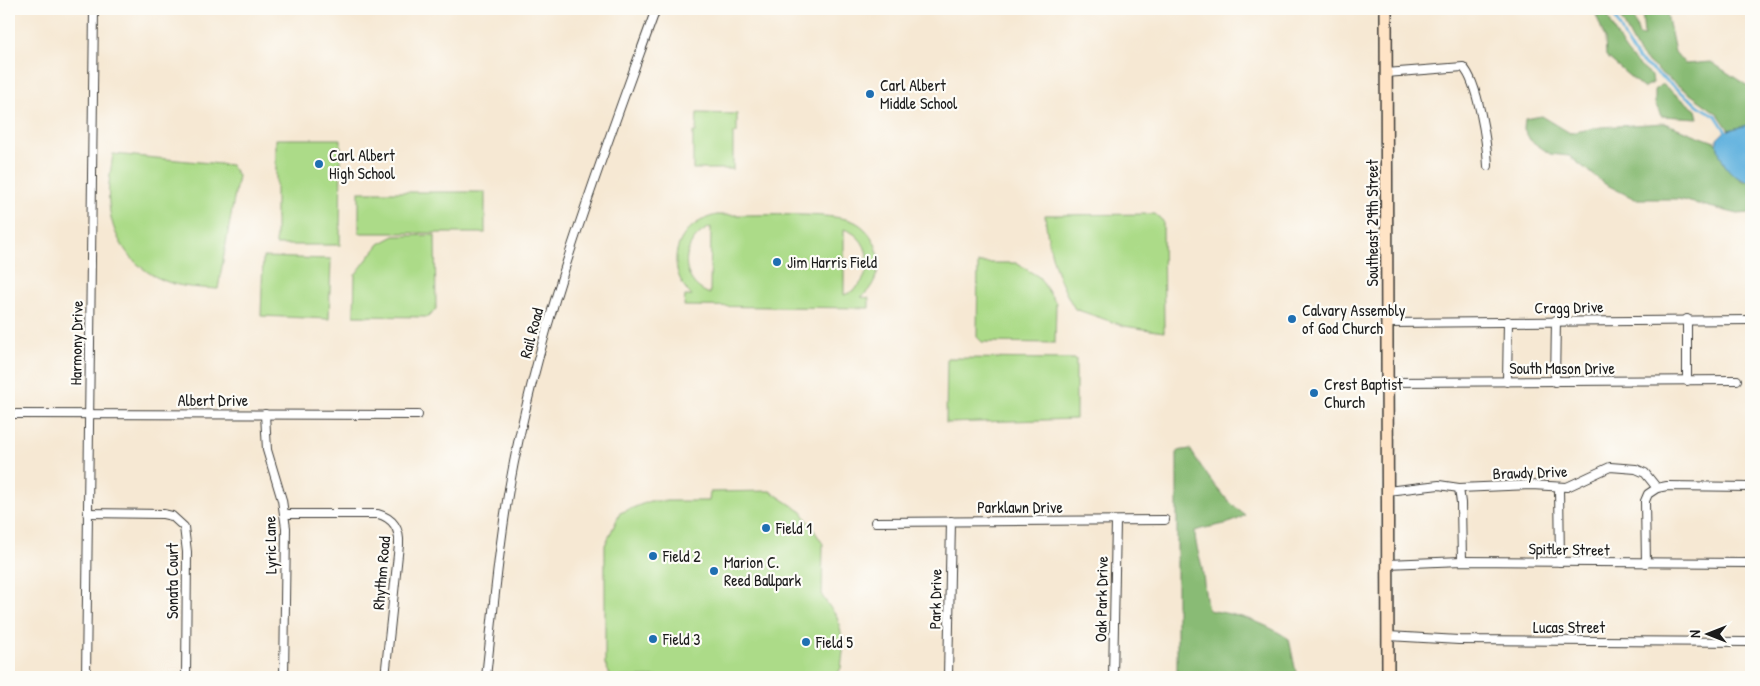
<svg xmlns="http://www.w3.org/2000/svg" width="1760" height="686" viewBox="0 0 1760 686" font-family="'Patrick Hand',sans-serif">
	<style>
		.green { fill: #acdb88; stroke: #647c52; fill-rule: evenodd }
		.forest { fill: #89bb74; stroke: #526c48 }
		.water { fill: #65b4df; stroke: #40687e }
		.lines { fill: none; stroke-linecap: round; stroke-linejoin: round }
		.stream { stroke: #65b4df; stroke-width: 2.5 }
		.minor-casing { stroke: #3d3b37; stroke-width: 10 }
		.secondary-casing { stroke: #3d3b37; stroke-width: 14 }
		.minor { stroke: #fff; stroke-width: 8 }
		.secondary { stroke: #ffe4c6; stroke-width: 11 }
		.poi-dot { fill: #1f6fb2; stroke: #fdfcf7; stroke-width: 2 }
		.labels { text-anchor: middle; stroke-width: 4.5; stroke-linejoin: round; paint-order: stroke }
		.poi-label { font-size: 16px; fill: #1c1c1c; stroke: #fdfcf7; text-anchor: start }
		.street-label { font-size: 16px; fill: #1c1c1c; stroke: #fdfcf7 }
	</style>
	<rect width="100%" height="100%" fill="#fdfcf7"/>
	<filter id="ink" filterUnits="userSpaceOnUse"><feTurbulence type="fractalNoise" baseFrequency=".02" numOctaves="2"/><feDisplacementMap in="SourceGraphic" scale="10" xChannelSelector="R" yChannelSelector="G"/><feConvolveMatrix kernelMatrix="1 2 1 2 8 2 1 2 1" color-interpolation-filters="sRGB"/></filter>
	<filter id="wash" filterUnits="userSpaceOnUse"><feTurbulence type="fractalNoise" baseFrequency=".0096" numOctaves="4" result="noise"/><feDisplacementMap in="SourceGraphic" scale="20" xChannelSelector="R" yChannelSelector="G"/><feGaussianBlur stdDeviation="1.12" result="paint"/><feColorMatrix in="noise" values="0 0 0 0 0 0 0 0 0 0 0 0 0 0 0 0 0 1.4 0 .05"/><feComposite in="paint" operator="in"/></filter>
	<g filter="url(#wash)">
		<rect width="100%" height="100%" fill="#f6e8d3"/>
		<!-- green -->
		<g class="green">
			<polygon points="697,113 737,114 737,133 733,133 733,169 693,169 693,132 696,132"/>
			<polygon points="276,139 341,139 340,245 276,245"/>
			<path d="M113,154L231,165L238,176L218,289C206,288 194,288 183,286C142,279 112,246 109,204C107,188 111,170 113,154Z"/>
			<rect x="359" y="192" width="126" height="41"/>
			<path d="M1155,214L1163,221L1164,332L1124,326L1075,309C1057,280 1048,249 1045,215Z"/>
			<path d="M717,215C747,216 833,211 855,222C869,229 878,245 879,260C879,274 872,290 861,297L869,298V308L684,306L685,296H692C662,265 676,224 717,215ZM711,227L710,294C677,282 680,239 711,227ZM844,229C876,239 875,285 844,295Z"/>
			<polygon points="435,235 436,309 428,317 354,316 355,275 379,244 394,236"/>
			<polygon points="263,257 331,259 329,319 261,316"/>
			<polygon points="978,263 1016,263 1039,277 1056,303 1055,343 982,342 977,337"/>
			<polygon points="947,358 1076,359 1076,419 946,423"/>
			<polygon points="770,491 802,512 823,544 822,596 837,617 844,644 841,668 836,677 611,677 605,664 605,545 620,513 650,501 709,501 710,492"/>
		</g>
		<!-- forest -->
		<g class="forest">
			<path d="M1594,9H1605C1619,41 1623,54 1652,76L1653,83L1643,88L1606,56L1605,38Z"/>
			<polygon points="1619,9 1631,9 1639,35 1644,36 1642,9 1666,9 1675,52 1685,64 1711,62 1751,88 1751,124 1729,130 1718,114 1662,74 1640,55 1621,19"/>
			<polygon points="1662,84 1696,110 1698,118 1661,116 1655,103 1655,90"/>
			<polygon points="1542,116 1570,133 1601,127 1664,123 1717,143 1724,164 1742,181 1751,181 1751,213 1738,214 1678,199 1635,199 1605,184 1569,156 1550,154 1530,140 1524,129 1525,119"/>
			<path d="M1190,449C1206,474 1220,497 1245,515C1231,526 1211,525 1195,531C1195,544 1199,554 1202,567C1204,581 1205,596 1208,610C1239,615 1262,621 1289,639L1297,677H1177V451Z"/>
		</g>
		<!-- water -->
		<path class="water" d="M1751,124V181C1731,181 1717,158 1717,139L1725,131Z"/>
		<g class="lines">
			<!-- stream -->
			<polyline class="stream" points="1611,9 1627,42 1638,59 1699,106 1716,116 1727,133"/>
		</g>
	</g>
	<g filter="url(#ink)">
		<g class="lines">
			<defs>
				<g id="minor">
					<path d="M1386,73L1463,67C1478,82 1487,143 1488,166"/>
					<polyline points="1687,319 1687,381"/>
					<polyline points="1388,323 1751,320"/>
					<polyline points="1387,382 1737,380"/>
					<polyline points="1507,382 1508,321"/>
					<polyline points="1555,382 1556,320"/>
					<polyline points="9,414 418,415"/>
					<polyline points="265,414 267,450 282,500 286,528 284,677"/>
					<polyline points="1559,487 1560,562"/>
					<polyline points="1459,488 1461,503 1462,561"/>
					<polyline points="1387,491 1439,485 1459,488 1531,485 1567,487 1610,467 1636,469 1645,473 1657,488 1667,486 1751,487"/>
					<polyline points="87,513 163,514 172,516 184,527 187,552 186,677"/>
					<path d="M284,514H378C393,518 400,529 399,545L385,677"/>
					<polyline points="875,522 1165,520"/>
					<polyline points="1646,563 1645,501 1648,494 1657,488"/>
					<polyline points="1387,564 1462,561 1751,563"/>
					<polyline points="1388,636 1459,640 1751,642"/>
					<polyline points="86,677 94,9"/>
					<path d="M486,677C493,615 498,551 509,489C538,324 599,166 656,9"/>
					<polyline points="948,677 951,521"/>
					<polyline points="1113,677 1116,521"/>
				</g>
				<polyline id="secondary" points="1386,9 1388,677"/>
			</defs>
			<!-- minor casing -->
			<use href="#minor" class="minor-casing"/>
			<!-- secondary casing -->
			<use href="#secondary" class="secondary-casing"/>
			<!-- minor -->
			<use href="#minor" class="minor"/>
			<!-- secondary -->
			<use href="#secondary" class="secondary"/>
		</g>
	</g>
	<!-- markers -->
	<g class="poi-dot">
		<circle cx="870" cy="94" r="5"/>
		<circle cx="319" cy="164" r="5"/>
		<circle cx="777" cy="262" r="5"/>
		<circle cx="1292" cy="319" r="5"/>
		<circle cx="1314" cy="393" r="5"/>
		<circle cx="766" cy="528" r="5"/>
		<circle cx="653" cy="556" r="5"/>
		<circle cx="714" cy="571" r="5"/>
		<circle cx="653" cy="639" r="5"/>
		<circle cx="806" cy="642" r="5"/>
	</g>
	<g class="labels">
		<!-- poi labels -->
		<g class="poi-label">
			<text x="880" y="91">Carl Albert<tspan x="880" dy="18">Middle School</tspan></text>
			<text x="329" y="161">Carl Albert<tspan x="329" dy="18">High School</tspan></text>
			<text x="787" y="268">Jim Harris Field</text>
			<text x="1302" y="316">Calvary Assembly<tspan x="1302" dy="18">of God Church</tspan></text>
			<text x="1324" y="390">Crest Baptist<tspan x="1324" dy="18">Church</tspan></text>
			<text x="776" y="534">Field 1</text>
			<text x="663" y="562">Field 2</text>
			<text x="724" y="568">Marion C.<tspan x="724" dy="18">Reed Ballpark</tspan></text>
			<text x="663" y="645">Field 3</text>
			<text x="816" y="648">Field 5</text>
		</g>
		<!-- street labels -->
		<g class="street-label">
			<text transform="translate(1372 223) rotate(-90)" y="6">Southeast 29th Street</text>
			<text transform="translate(1569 307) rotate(-1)" y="6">Cragg Drive</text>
			<text transform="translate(531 333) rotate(-75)" y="6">Rail Road</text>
			<text transform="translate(76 343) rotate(-89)" y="6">Harmony Drive</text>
			<text x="1562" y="374">South Mason Drive</text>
			<text x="213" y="406">Albert Drive</text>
			<text transform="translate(1530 472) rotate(-2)" y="6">Brawdy Drive</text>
			<text x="1020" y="513">Parklawn Drive</text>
			<text transform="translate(270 545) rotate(-91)" y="6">Lyric Lane</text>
			<text transform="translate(1569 549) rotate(1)" y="6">Spitler Street</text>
			<text transform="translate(381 573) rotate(-85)" y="6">Rhythm Road</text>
			<text transform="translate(172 581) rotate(-90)" y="6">Sonata Court</text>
			<text transform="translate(935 599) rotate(-89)" y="6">Park Drive</text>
			<text transform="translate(1101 599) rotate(-89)" y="6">Oak Park Drive</text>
			<text x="1569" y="633">Lucas Street</text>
		</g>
	</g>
	<!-- margin -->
	<rect width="1760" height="686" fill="none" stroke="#fdfcf7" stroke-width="30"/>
	<!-- north arrow -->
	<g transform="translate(1708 634) rotate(270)" stroke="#fdfcf7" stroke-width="4" paint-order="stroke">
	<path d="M0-4L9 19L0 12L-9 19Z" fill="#1c1c1c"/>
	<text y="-8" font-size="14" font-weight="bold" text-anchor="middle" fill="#1c1c1c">N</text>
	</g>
</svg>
